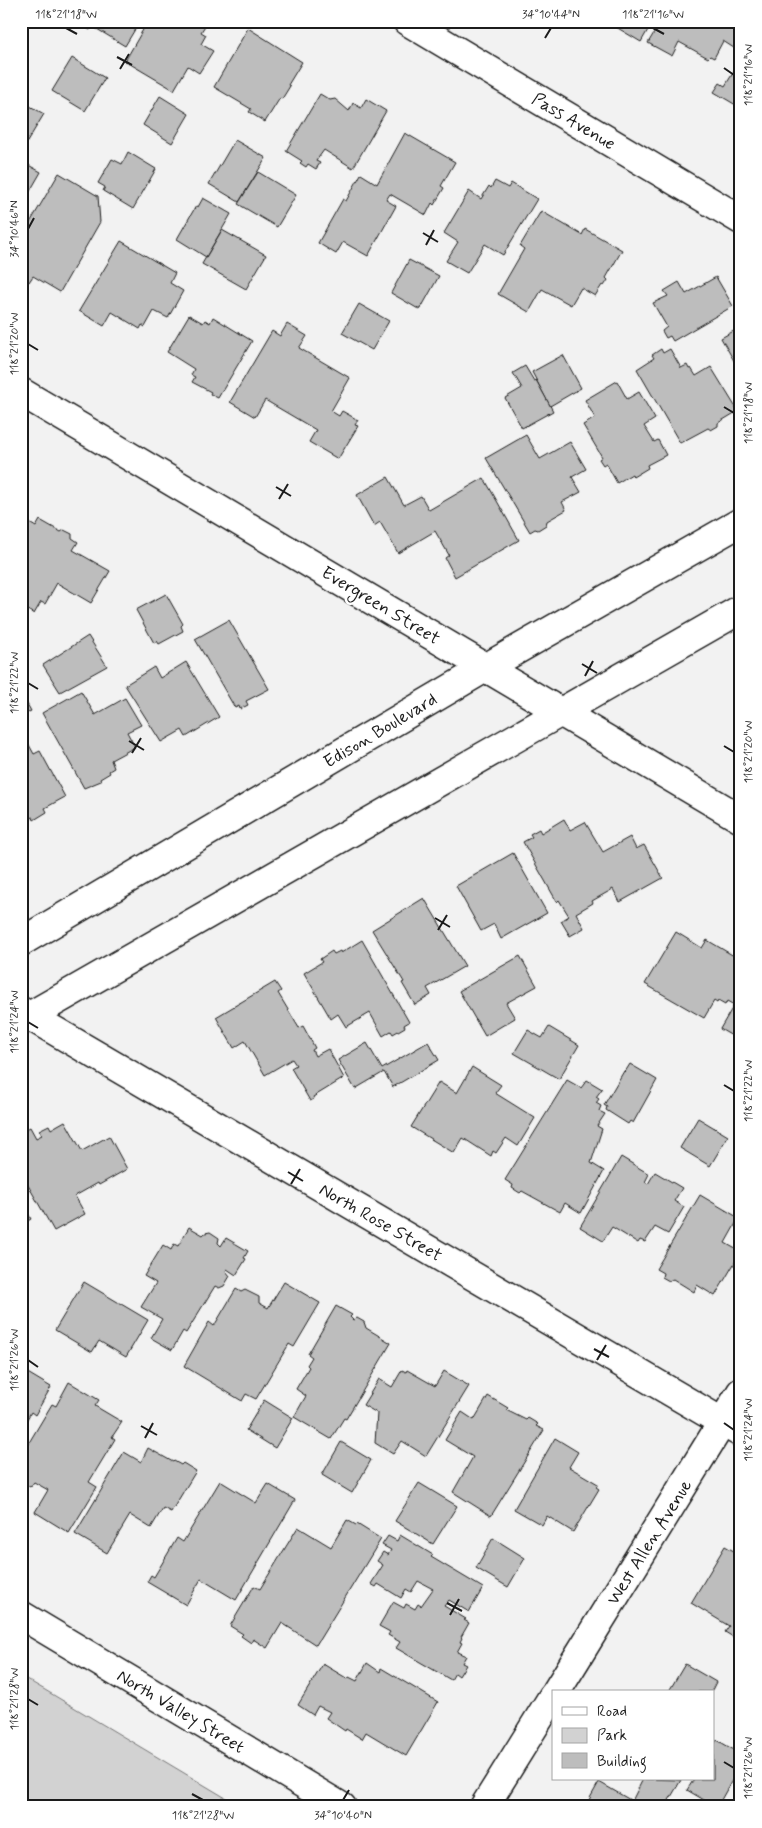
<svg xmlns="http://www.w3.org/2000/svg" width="762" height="1828" viewBox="0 0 762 1828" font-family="Mynerve,sans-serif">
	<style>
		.green { fill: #d2d2d2; stroke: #777 }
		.building { fill: #bdbdbd; stroke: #1c1c1c }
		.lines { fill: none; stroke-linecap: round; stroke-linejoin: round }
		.minor-casing { stroke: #1c1c1c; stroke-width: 31 }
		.major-casing { stroke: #1c1c1c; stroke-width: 31 }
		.minor { stroke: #fff; stroke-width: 28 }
		.major { stroke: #fff; stroke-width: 28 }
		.ticks { fill: none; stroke: #1c1c1c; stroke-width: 2 }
		.labels { text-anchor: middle; stroke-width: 5; stroke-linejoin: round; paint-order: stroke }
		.street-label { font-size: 18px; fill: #1c1c1c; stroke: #fff }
		.neatline { fill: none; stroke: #1c1c1c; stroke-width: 2 }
		.ticks-label { font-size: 12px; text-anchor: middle; fill: #1c1c1c }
	</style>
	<rect width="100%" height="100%" fill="#f2f2f2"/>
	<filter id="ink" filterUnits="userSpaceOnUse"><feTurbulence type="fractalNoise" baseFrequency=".02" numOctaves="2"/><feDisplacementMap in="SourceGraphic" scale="10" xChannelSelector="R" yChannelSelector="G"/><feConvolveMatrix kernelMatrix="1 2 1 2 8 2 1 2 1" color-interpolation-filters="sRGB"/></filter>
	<g filter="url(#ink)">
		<!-- green -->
		<polygon class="green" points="21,1676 45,1690 241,1807 21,1807"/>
		<!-- building -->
		<g class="building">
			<polygon points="74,21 140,21 125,46 92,26 90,30"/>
			<polygon points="148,21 208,21 201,32 206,35 201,44 213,51 199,73 188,66 174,90 125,61"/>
			<polygon points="606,21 653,21 641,42"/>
			<polygon points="661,21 741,21 741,43 737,50 723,41 714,58 710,56 708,58 679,42 672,56 648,43"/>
			<polygon points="248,28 302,62 288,85 290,86 282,99 280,98 265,122 249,112 251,109 214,87"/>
			<polygon points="72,58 105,78 85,111 52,91"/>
			<polygon points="741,60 741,108 714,92 720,83 725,86"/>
			<polygon points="320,94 330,100 335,99 349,111 353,103 361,108 366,99 386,111 353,168 324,150 316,161 320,163 316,169 308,164 306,167 300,163 302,161 286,151"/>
			<polygon points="160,96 189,114 172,143 143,125"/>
			<polygon points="21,101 44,114 21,152"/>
			<polygon points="405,133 455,162 441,186 444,188 434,205 432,203 426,215 390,194 386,200 396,206 368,256 343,242 336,254 318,243 343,199 346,201 361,174 377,184"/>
			<polygon points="235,140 266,158 239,202 209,184"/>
			<polygon points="128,152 156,169 133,209 103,191 105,187 98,183 112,159 122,164"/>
			<polygon points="21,161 41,172 22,205 21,204"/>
			<polygon points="258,172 296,195 277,227 238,204"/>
			<polygon points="59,173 98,196 100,222 60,292 33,276 29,282 21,278 21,238"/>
			<polygon points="495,181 508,188 511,183 537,199 503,255 485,244 467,273 446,261 458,242 444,233 469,191 481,199 489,186 491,188"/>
			<polygon points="203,198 231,214 206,257 177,239 196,206 198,207"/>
			<polygon points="541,211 582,235 585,229 622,250 606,278 608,280 604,286 602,285 595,296 581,288 571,305 542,289 529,312 498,294 524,249 520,246"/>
			<polygon points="222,230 266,255 246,289 202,264"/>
			<polygon points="121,241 175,273 170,283 183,291 168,318 154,311 145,327 142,325 140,329 112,312 104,326 79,311"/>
			<polygon points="409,260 439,276 420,310 391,293"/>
			<polygon points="716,277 733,306 673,341 670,336 666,338 662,331 667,327 653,303 668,296 664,291 679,282 686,294"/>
			<polygon points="359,304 389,321 372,350 342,333"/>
			<polygon points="189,315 203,323 205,320 210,323 213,317 252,341 218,398 210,394 211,392 192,382 195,377 191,375 194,369 167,352"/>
			<polygon points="287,324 307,336 299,348 350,378 331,411 339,416 342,411 358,420 355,425 358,426 338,459 309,442 316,430 265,400 255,417 230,402 272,331 280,336"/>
			<polygon points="741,327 741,373 721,338"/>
			<polygon points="661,349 663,353 670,349 681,368 687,365 689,369 691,368 696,376 711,367 738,411 718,423 718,426 711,430 708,428 680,443 637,369 654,358 652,355"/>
			<polygon points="563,355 581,388 550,406 532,372"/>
			<polygon points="525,366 534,381 536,380 553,411 522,428 505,398 522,388 513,373"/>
			<polygon points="617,381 627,399 639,392 655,419 644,426 654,442 658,440 666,455 647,465 648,468 633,477 632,474 617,483 606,463 603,465 599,459 602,457 583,425 595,418 585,400"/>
			<polygon points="526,435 540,459 570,442 586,469 572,477 581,492 562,502 566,510 547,521 546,525 538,530 535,529 530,532 486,458"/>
			<polygon points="388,477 404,505 421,496 429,510 484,478 519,540 455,577 445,558 449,555 435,531 398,553 380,522 374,526 357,495"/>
			<polygon points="21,518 36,527 40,520 61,532 64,530 72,534 72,538 78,542 73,550 110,571 91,603 57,583 45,604 41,602 34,614 21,606"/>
			<polygon points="166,594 183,624 181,626 183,631 159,644 157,641 154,643 136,610"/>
			<polygon points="229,620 269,689 246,701 248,705 240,709 239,706 235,708 195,639"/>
			<polygon points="88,636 107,666 60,692 43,665"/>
			<polygon points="186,662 219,717 186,737 182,730 161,742 125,685 154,667 160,678"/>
			<polygon points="81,691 95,715 125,698 141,725 127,732 135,747 111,760 114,768 109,771 110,773 100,779 101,781 84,788 42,713"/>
			<polygon points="21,693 31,711 21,716"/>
			<polygon points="23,734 34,754 40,751 65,797 45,808 47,812 34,820 33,817 21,823 21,735"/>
			<polygon points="564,819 570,830 585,822 603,852 630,837 636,849 644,845 663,878 620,902 613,889 592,901 593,903 576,913 584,928 570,936 561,921 569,916 559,900 557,902 523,842 532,837 530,834 539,829 541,833"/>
			<polygon points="513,853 547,913 501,939 494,924 481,931 456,886"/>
			<polygon points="424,898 465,966 427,988 431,995 415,1005 402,983 404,982 372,930"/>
			<polygon points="676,932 702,948 707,940 739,959 741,956 741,1041 720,1029 734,1005 727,1001 725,1005 718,1001 717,1003 714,1001 704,1018 645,984"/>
			<polygon points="362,940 409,1022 404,1025 405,1027 393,1034 391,1031 383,1036 370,1013 346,1027 338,1014 331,1019 304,973 322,962 320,959 332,951 334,954 340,951 341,953"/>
			<polygon points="520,956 537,986 506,1003 515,1018 485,1036 459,991"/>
			<polygon points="275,982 281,991 278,993 299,1028 303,1026 315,1048 312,1050 315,1056 328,1049 344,1078 313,1097 314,1099 310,1101 291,1068 296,1065 292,1059 265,1075 245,1041 234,1048 216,1017"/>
			<polygon points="549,1027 579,1045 559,1079 514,1053 528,1030 542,1038"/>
			<polygon points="428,1042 439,1060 393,1087 384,1072 355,1089 338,1060 367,1043 382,1069"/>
			<polygon points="630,1064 657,1080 633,1123 630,1121 628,1124 606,1110 607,1107 604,1105 624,1071 625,1072"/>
			<polygon points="472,1067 501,1085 495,1093 535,1118 518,1146 506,1138 496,1153 493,1151 491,1156 463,1138 454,1153 411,1127 439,1082 457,1093"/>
			<polygon points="567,1080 581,1088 587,1080 602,1089 596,1097 599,1099 596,1103 601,1106 599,1111 605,1114 597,1126 602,1129 591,1163 604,1171 581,1213 565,1203 560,1212 522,1191 520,1193 512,1188 513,1185 505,1180"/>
			<polygon points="698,1118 728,1136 710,1166 680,1148"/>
			<polygon points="65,1121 82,1151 109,1136 127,1169 99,1185 98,1183 75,1196 85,1214 54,1231 21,1173 21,1132 30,1127 36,1138 42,1135 39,1130 49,1125 51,1129"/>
			<polygon points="621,1157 649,1174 645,1182 648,1184 655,1172 682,1188 674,1201 684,1207 668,1234 655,1227 645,1242 640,1240 638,1243 612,1227 603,1241 580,1227"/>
			<polygon points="700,1195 739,1218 725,1243 741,1252 715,1296 697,1285 694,1292 673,1279 669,1281 662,1277 663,1273 656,1269"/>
			<polygon points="21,1201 31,1219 21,1225"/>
			<polygon points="189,1227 203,1235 205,1233 210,1232 219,1238 218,1243 221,1246 226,1238 248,1251 244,1258 246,1259 236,1275 227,1269 226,1271 230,1276 224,1286 219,1288 215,1286 186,1333 183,1331 172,1350 151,1338 162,1319 141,1307 156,1283 144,1276 163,1245 171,1250 174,1244 178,1246"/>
			<polygon points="84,1282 148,1320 126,1357 99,1341 92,1352 55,1330"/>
			<polygon points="284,1282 320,1303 294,1347 289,1344 256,1399 246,1394 242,1401 184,1366 209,1322 214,1326 236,1289 241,1292 245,1290 259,1297 259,1303 268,1308"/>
			<polygon points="336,1306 352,1315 350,1317 353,1320 357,1318 364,1322 366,1328 391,1343 346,1419 344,1418 331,1439 294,1417 306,1396 296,1389 309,1367 307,1365 312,1357 308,1354"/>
			<polygon points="21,1369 51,1387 35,1415 31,1412 21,1430"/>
			<polygon points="402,1370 406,1372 407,1370 435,1386 444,1371 469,1386 426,1456 402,1441 393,1454 375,1443 377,1413 363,1405 379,1379 392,1387"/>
			<polygon points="69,1382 99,1400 95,1406 122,1422 112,1437 115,1439 89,1482 97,1487 69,1533 35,1512 48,1490 34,1482 30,1487 21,1482 21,1456 52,1404 56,1406"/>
			<polygon points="488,1396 508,1408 506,1410 526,1420 528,1418 538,1424 536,1426 544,1430 491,1516 453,1492 473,1457 445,1440 462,1412 474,1420"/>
			<polygon points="264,1400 293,1418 275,1448 246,1430"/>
			<polygon points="555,1438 578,1452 569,1467 598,1484 596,1487 599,1489 573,1532 547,1516 542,1525 514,1509"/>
			<polygon points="341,1442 371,1460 352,1493 322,1475"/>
			<polygon points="148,1448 173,1462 174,1461 181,1465 183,1463 196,1471 171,1512 163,1508 151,1528 130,1515 107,1553 75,1534 124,1452 141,1462"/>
			<polygon points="220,1481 256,1503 268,1484 295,1500 236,1600 201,1579 186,1605 147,1582 151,1575 154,1577 177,1538 183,1542"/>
			<polygon points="419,1483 457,1506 433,1544 395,1521"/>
			<polygon points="347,1520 356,1525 357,1524 381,1539 316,1645 282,1623 267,1648 253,1639 251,1643 241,1636 243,1634 230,1626 254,1586 260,1589 298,1527 331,1547"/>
			<polygon points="400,1535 433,1555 431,1557 483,1588 469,1612 449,1600 444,1606 466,1619 464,1620 469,1623 461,1637 462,1638 460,1642 462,1643 457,1652 466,1656 462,1663 466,1665 459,1676 455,1673 451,1680 396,1648 400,1642 388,1635 390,1632 379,1626 393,1602 404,1608 406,1604 415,1609 418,1604 421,1606 433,1589 418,1581 411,1592 406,1589 401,1598 378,1584 376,1587 371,1584 383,1565 377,1561 383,1552 388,1555 391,1550 382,1545 388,1536 397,1541"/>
			<polygon points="493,1538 525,1558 508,1587 476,1568"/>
			<polygon points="725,1546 739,1554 741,1550 741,1636 738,1640 725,1632 729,1626 691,1603"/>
			<polygon points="367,1663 380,1672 381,1668 438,1702 406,1756 366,1732 362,1739 346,1729 345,1731 326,1718 330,1712 318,1706 313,1715 298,1705 323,1664 348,1679 349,1677 357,1681"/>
			<polygon points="685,1664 716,1682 711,1692 669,1691"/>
			<polygon points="717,1740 741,1754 741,1777 735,1775 717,1807 716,1807 687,1790 694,1779 713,1779 713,1746"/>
			<polygon points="643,1779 681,1780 665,1807 585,1807 599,1782 632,1801"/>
		</g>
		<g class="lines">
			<defs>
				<g id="minor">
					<polyline points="407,21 741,220"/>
					<polyline points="21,392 741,819"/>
					<polyline points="21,1011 741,1433"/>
					<polyline points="21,1615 342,1807"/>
					<polyline points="556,1692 741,1392"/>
					<polyline points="484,1807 553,1696"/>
				</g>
				<g id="major">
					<polyline points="21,942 487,667 741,522"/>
					<polyline points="21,1021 741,609"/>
				</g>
			</defs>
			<!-- minor casing -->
			<use href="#minor" class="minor-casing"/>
			<!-- major casing -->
			<use href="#major" class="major-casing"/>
			<!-- minor -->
			<use href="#minor" class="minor"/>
			<!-- major -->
			<use href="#major" class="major"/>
		</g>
	</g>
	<!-- ticks -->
	<path class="ticks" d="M66,28L77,34M653,28L664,34M545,38L551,28M117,57L132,65M724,68L734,75M120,69L129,54M28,229L34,218M423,233L438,242M426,245L434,230M28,344L38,350M724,407L734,413M276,487L291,496M279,499L288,484M582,664L597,673M585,676L593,661M28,683L38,689M129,741L144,750M724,746L734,752M132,753L141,738M435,918L450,927M438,930L447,915M28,1022L38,1028M724,1085L734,1091M288,1172L303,1181M291,1184L300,1169M594,1349L609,1357M28,1360L38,1367M597,1360L606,1345M724,1423L734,1430M141,1426L157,1435M145,1438L153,1423M447,1603L462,1611M450,1615L459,1599M28,1699L38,1705M724,1762L734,1768M192,1794L203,1800M343,1800L349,1790"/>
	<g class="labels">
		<!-- street labels -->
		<g class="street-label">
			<text transform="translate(574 121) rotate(31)" y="6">Pass Avenue</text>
			<text transform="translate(381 605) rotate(31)" y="6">Evergreen Street</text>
			<text transform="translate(380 730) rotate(-31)" y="6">Edison Boulevard</text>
			<text transform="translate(381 1222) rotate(30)" y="6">North Rose Street</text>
			<text transform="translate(649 1542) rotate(-58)" y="6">West Allen Avenue</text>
			<text transform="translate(181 1711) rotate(31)" y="6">North Valley Street</text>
		</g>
	</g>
	<!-- margin -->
	<rect width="762" height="1828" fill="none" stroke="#fff" stroke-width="55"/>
	<!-- legend -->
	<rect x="552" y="1690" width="162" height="90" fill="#ffffff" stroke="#a4a4a4"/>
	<rect x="562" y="1707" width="25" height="8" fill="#ffffff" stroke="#a4a4a4"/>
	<text x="597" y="1716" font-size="15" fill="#1c1c1c">Road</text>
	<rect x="562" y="1728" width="25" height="15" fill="#d2d2d2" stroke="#a4a4a4"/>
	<text x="597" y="1740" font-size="15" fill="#1c1c1c">Park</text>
	<rect x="562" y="1753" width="25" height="15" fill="#bdbdbd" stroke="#a4a4a4"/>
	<text x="597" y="1766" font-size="15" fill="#1c1c1c">Building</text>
	<rect x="28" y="28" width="706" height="1772" class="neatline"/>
	<g class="ticks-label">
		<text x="66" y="18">118°21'18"W</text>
		<text x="551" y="18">34°10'44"N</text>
		<text x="653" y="18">118°21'16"W</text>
		<text transform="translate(748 75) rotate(-90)" y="4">118°21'16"W</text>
		<text transform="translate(14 229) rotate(-90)" y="4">34°10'46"N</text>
		<text transform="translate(14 344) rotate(-90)" y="4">118°21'20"W</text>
		<text transform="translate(748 413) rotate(-90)" y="4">118°21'18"W</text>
		<text transform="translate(14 683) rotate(-90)" y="4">118°21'22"W</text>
		<text transform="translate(748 752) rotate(-90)" y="4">118°21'20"W</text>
		<text transform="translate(14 1022) rotate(-90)" y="4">118°21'24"W</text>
		<text transform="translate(748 1091) rotate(-90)" y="4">118°21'22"W</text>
		<text transform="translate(14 1360) rotate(-90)" y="4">118°21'26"W</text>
		<text transform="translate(748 1430) rotate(-90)" y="4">118°21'24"W</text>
		<text transform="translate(14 1699) rotate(-90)" y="4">118°21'28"W</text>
		<text transform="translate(748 1768) rotate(-90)" y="4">118°21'26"W</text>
		<text x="203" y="1819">118°21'28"W</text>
		<text x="343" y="1819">34°10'40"N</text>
	</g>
</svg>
